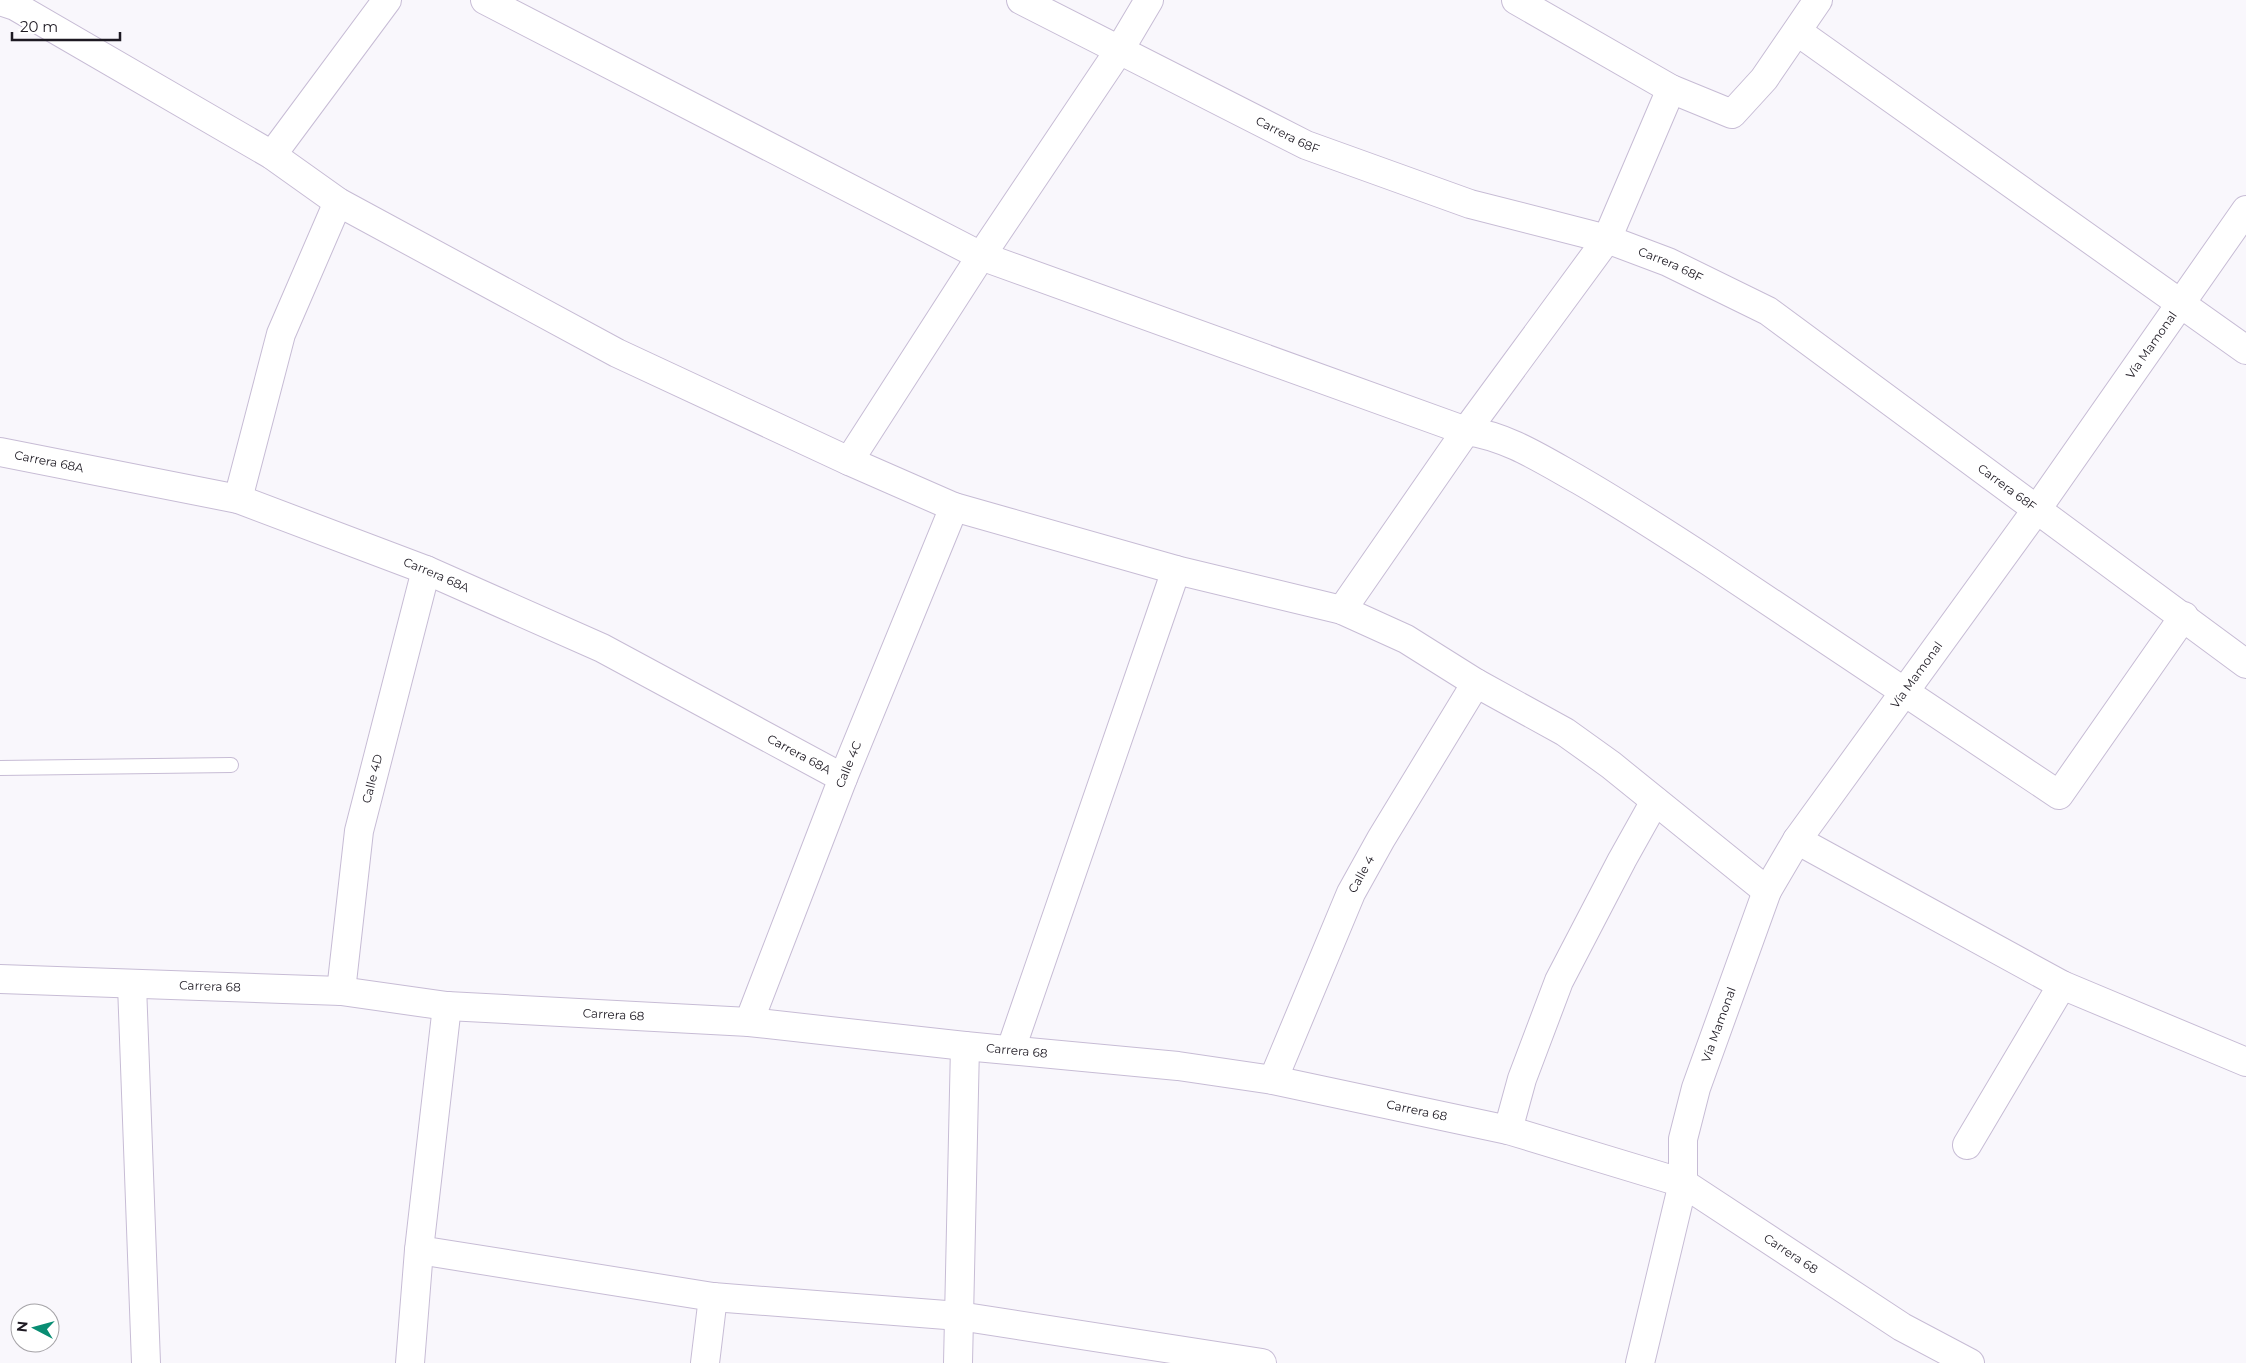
<svg xmlns="http://www.w3.org/2000/svg" width="2246" height="1363" viewBox="0 0 2246 1363" font-family="Montserrat,sans-serif">
	<style>
		.lines { fill: none; stroke-linecap: round; stroke-linejoin: round }
		.service-casing { stroke: #c7bcd5; stroke-width: 16 }
		.minor-casing { stroke: #c7bcd5; stroke-width: 30 }
		.service { stroke: #fff; stroke-width: 14 }
		.minor { stroke: #fff; stroke-width: 28 }
		.labels { text-anchor: middle; stroke-width: 5; stroke-linejoin: round; paint-order: stroke }
		.street-label { font-size: 12px; fill: #1d1922; stroke: #fff }
	</style>
	<rect width="100%" height="100%" fill="#f9f7fc"/>
	<g class="lines">
		<defs>
			<polyline id="service" points="0,768 231,765"/>
			<g id="minor">
				<path d="M485,0L981,256L1466,431C1507,436 1543,460 1579,480C1624,506 1667,534 1710,562C1827,639 1943,717 2059,795L2184,616"/>
				<path id="s1" d="M1021,0L1306,145L1470,204L1607,239L1668,262L1768,311L2246,664"/>
				<polyline points="1516,0 1671,89 1732,114 1764,79 1818,0"/>
				<polyline points="0,1 15,6 272,155 338,202 617,353 849,461 954,507 1176,570 1342,610 1406,639 1476,683 1565,732 1611,765 1767,891"/>
				<polyline points="1798,32 2246,350"/>
				<polyline points="272,155 387,0"/>
				<path id="s2" d="M0,452L238,499L426,570L602,648L843,778"/>
				<polyline points="849,461 981,256 1120,49 1149,0"/>
				<polyline points="238,499 281,334 338,202"/>
				<polyline points="1342,610 1466,431 1607,239 1671,89"/>
				<polyline points="1797,840 2062,985 2246,1062"/>
				<path id="s3" d="M0,979L341,991L447,1006L749,1022L965,1046L1178,1066L1273,1080L1508,1130L1683,1183L1902,1327L1970,1363"/>
				<polyline points="132,985 146,1363"/>
				<path id="s4" d="M341,991L359,831L426,570"/>
				<path id="s5" d="M749,1022L843,778L954,507"/>
				<polyline points="1011,1049 1176,570"/>
				<path id="s6" d="M1273,1080L1351,893L1381,839L1476,683"/>
				<polyline points="1508,1130 1522,1079 1559,981 1622,860 1655,801"/>
				<polyline points="1967,1145 2062,985"/>
				<polyline points="419,1250 713,1297 959,1316 1262,1363"/>
				<polyline points="410,1363 419,1250 447,1006"/>
				<polyline points="705,1363 713,1297"/>
				<polyline points="958,1363 965,1046"/>
				<path id="s7" d="M1640,1363L1683,1183V1139L1696,1088L1767,891L1797,840L2037,509L2246,210"/>
			</g>
		</defs>
		<!-- service casing -->
		<use href="#service" class="service-casing"/>
		<!-- minor casing -->
		<use href="#minor" class="minor-casing"/>
		<!-- service -->
		<use href="#service" class="service"/>
		<!-- minor -->
		<use href="#minor" class="minor"/>
	</g>
	<g class="labels">
		<!-- street labels -->
		<g class="street-label">
			<text dy="4" stroke="none"><textPath href="#s1" startOffset="299">Carrera 68F</textPath></text>
			<text dy="4" stroke="none"><textPath href="#s1" startOffset="704">Carrera 68F</textPath></text>
			<text dy="4" stroke="none"><textPath href="#s7" startOffset="1159">Vía Mamonal</textPath></text>
			<text dy="4" stroke="none"><textPath href="#s2" startOffset="50">Carrera 68A</textPath></text>
			<text dy="4" stroke="none"><textPath href="#s1" startOffset="1109">Carrera 68F</textPath></text>
			<text dy="4" stroke="none"><textPath href="#s2" startOffset="455">Carrera 68A</textPath></text>
			<text dy="4" stroke="none"><textPath href="#s7" startOffset="754">Vía Mamonal</textPath></text>
			<text dy="4" stroke="none"><textPath href="#s2" startOffset="860">Carrera 68A</textPath></text>
			<text dy="4" stroke="none"><textPath href="#s5" startOffset="276">Calle 4C</textPath></text>
			<text dy="4" stroke="none"><textPath href="#s4" startOffset="215">Calle 4D</textPath></text>
			<text dy="4" stroke="none"><textPath href="#s6" startOffset="224">Calle 4</textPath></text>
			<text dy="4" stroke="none"><textPath href="#s3" startOffset="210">Carrera 68</textPath></text>
			<text dy="4" stroke="none"><textPath href="#s3" startOffset="615">Carrera 68</textPath></text>
			<text dy="4" stroke="none"><textPath href="#s7" startOffset="349">Vía Mamonal</textPath></text>
			<text dy="4" stroke="none"><textPath href="#s3" startOffset="1020">Carrera 68</textPath></text>
			<text dy="4" stroke="none"><textPath href="#s3" startOffset="1425">Carrera 68</textPath></text>
			<text dy="4" stroke="none"><textPath href="#s3" startOffset="1830">Carrera 68</textPath></text>
		</g>
	</g>
	<!-- north arrow -->
	<g transform="translate(35 1328) rotate(276)"><circle r="24" fill="#ffffff" stroke="#a5a3a7"/>
	<path d="M0-4L9 19L0 12L-9 19Z" fill="#098d73"/>
	<text y="-8" font-size="14" font-weight="bold" text-anchor="middle" fill="#1d1922">N</text>
	</g>
	<!-- scale -->
	<path d="M12 32v8h108v-8" fill="none" stroke="#1d1922" stroke-width="2.5"/>
	<text x="20" y="32" font-size="15" fill="#1d1922" stroke="#ffffff" stroke-width="4" paint-order="stroke">20 m</text>
</svg>
